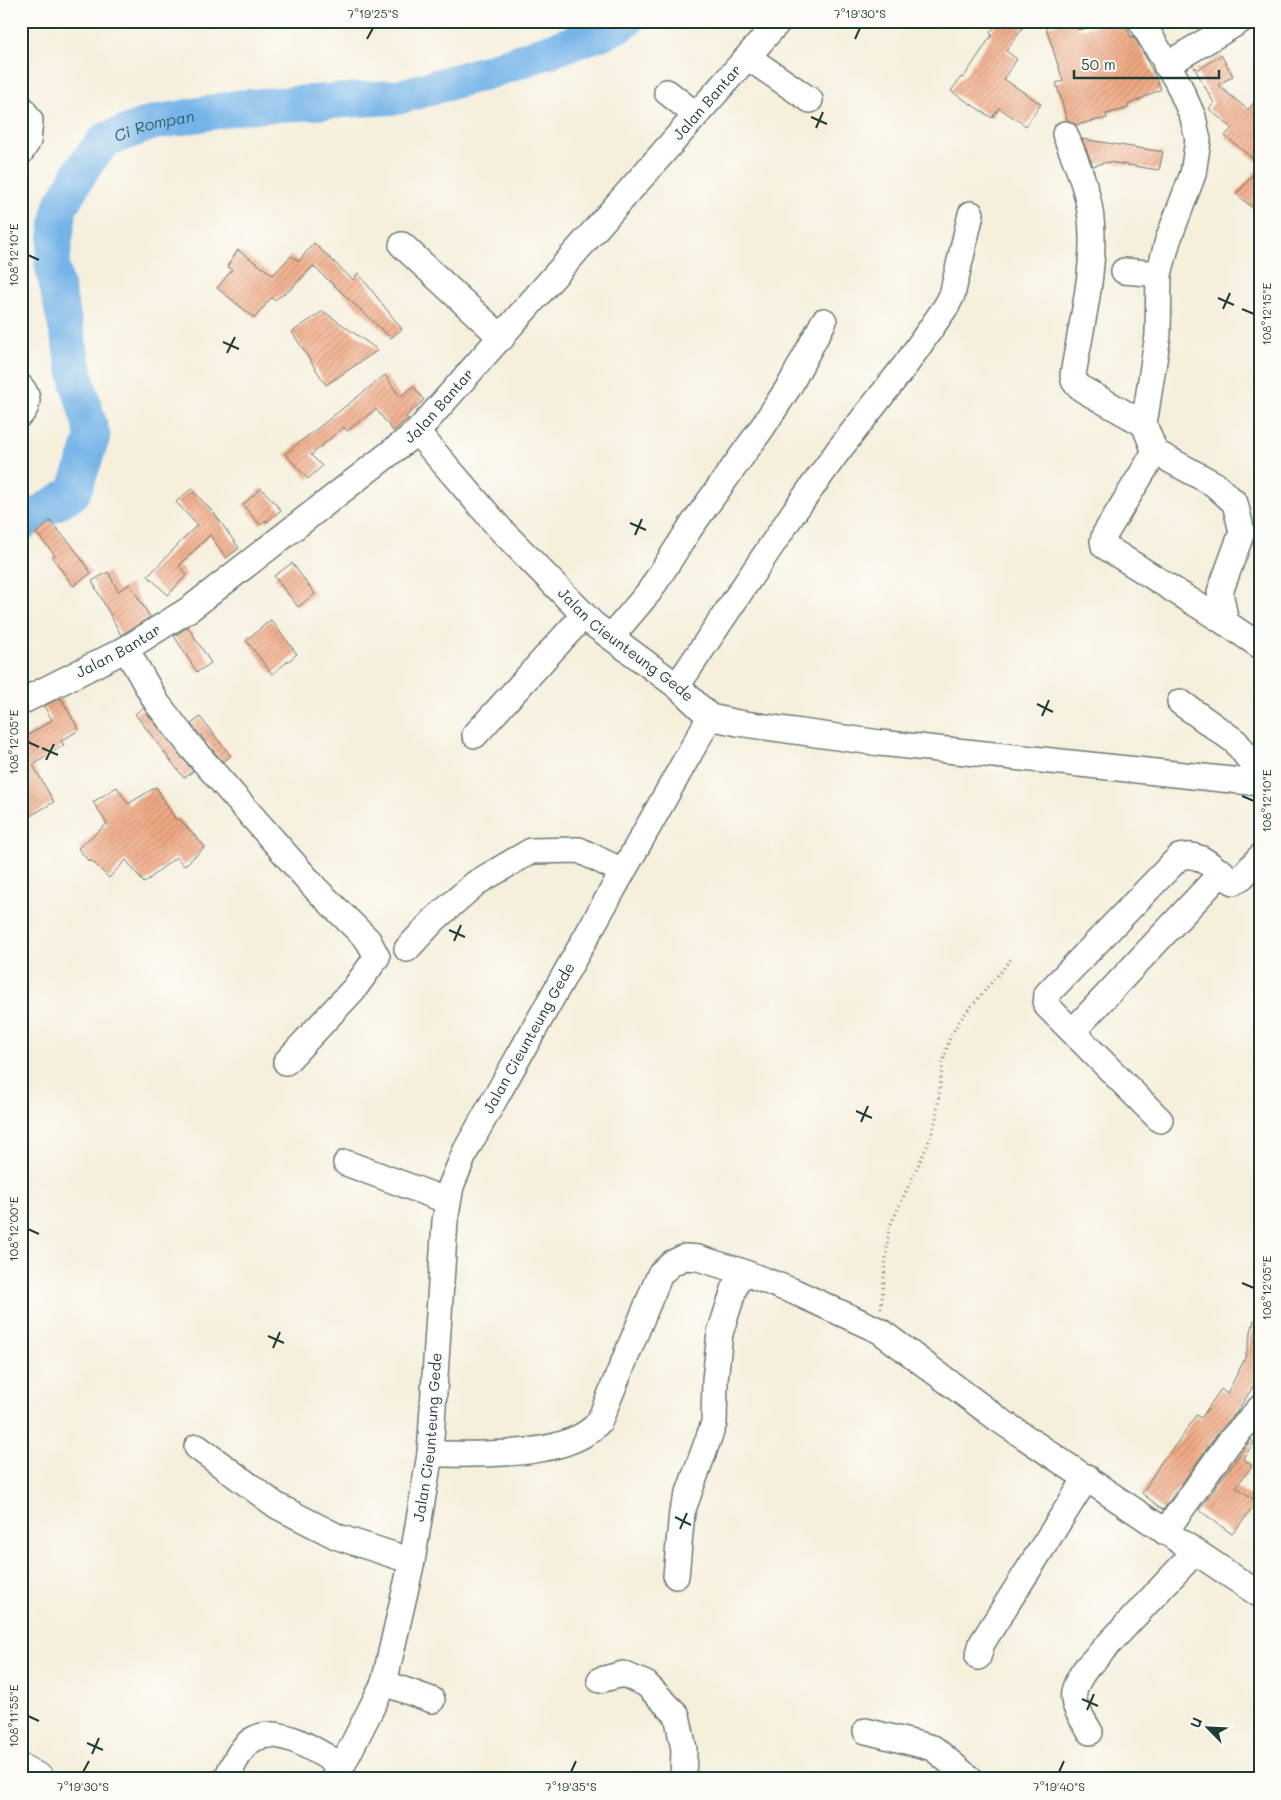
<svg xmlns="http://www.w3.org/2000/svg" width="1281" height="1800" viewBox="0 0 1281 1800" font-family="Mali,sans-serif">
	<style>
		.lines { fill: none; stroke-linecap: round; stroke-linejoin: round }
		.river { stroke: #74b4e8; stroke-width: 35 }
		.building { fill: url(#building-hatch) }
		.minor-casing { stroke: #6a7b6f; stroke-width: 28 }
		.major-casing { stroke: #6a7b6f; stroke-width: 30 }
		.path { stroke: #6a7b6f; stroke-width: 3; stroke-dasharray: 1 4; stroke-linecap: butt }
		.minor { stroke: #fff; stroke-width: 25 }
		.major { stroke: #fff; stroke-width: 28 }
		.ticks { fill: none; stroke: #1f3d34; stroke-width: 2 }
		.labels { text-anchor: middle; stroke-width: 4.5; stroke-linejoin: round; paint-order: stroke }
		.street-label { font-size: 15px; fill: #1f3d34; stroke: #fdfcf7 }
		.water-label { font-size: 16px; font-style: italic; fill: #39616a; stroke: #fdfcf7 }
		.neatline { fill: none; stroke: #1f3d34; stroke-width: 2 }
		.ticks-label { font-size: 12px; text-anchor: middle; fill: #1f3d34 }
	</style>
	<defs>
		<pattern id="building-hatch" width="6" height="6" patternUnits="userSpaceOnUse" patternTransform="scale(1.25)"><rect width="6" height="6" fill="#f1a883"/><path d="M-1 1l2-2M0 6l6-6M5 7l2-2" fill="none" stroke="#c38a6c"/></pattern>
	</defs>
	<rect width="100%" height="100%" fill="#fdfcf7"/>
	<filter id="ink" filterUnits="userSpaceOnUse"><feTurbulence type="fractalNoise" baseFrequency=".02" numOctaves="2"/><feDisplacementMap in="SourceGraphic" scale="10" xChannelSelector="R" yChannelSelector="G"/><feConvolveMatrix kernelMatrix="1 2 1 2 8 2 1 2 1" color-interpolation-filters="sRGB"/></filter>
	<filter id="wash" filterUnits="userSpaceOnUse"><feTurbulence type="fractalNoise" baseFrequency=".0096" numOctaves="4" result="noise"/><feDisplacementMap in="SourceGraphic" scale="20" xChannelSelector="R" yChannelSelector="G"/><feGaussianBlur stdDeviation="1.12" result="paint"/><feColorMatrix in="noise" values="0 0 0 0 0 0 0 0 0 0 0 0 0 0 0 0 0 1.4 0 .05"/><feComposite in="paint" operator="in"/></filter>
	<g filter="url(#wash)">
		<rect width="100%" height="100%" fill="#f5efdc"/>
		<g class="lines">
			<!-- river -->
			<path class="river" id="s1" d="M21,524L74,492L93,436L79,388L52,265L60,207L84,166L105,140L152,123L241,107L399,97L491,71L607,31L626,21"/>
		</g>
		<g id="blocks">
			<!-- building -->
			<g class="building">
				<polygon points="998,21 1027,21 1006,51 1017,59 1004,79 1041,104 1026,126 999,108 992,118 951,91 961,77 963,78 992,35 990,33"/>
				<polygon points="1068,21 1076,21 1078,30 1113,21 1124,21 1131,37 1133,36 1145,56 1161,89 1128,105 1129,108 1106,114 1107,118 1076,125 1067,120 1056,83 1063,81 1046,27"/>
				<polygon points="1221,55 1233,76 1218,85 1248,110 1260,95 1260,164 1225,136 1232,128 1209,109 1214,103 1194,67 1199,69"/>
				<polygon points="1082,139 1163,152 1159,170 1108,162 1093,166"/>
				<polygon points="1260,166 1260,214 1236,194"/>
				<polygon points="314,243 353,280 358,273 402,329 391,338 313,266 291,289 275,300 271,298 255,318 217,288 232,270 227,266 238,250 273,275 291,256 299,261"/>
				<polygon points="323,311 378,350 326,385 292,332"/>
				<polygon points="385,375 400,397 413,386 424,400 406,416 408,419 393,431 376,409 347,431 344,427 311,455 322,466 308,479 285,454"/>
				<polygon points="261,488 281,510 267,522 266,520 260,525 243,505"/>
				<polygon points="191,489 214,513 239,548 226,558 210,535 179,566 187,575 168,595 148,576 197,525 176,502"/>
				<polygon points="50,521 71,544 91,573 73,586 52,557 55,555 36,533"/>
				<polygon points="292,563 315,594 298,607 274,576"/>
				<polygon points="108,572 118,591 130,584 150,617 121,635 92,581"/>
				<polygon points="271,620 297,654 272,674 246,640"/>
				<polygon points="188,627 211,663 197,672 174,636"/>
				<polygon points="61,698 79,730 61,741 64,745 33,765 54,802 27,818 21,808 21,740 52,720 44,706"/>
				<polygon points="143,708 193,771 184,778 135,714"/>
				<polygon points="200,717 231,756 223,762 191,724"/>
				<polygon points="117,787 128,804 156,787 176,820 179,818 205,847 184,866 176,857 144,883 126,860 109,878 91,860 89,862 78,848 107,824 93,802"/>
				<polygon points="1254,1320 1260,1321 1260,1391 1253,1387 1236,1413 1218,1433 1163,1510 1142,1493 1162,1461 1182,1437 1196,1415 1201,1418 1221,1389 1227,1394 1245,1358"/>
				<polygon points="1251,1439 1254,1443 1243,1458 1252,1466 1236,1487 1258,1502 1232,1534 1199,1510"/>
			</g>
		</g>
	</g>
	<g filter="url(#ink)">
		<use href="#blocks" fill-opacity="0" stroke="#6a7b6f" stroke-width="1"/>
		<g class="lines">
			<defs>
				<g id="minor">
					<polyline points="1141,21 1177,81 1193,117 1198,140 1193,174 1168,240 1159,274 1158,335 1144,424 1155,452 1214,484 1235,503 1242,532 1220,592 1226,623 1260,646"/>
					<polyline points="749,58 810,100"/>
					<polyline points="1166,65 1240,21"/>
					<polyline points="667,92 696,115"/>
					<polyline points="21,107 30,120 28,141 21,152"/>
					<path d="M1065,134C1075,159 1086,184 1090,211C1098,262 1081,325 1073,375L1074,381L1082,389L1144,424"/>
					<polyline points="402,245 502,338"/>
					<polyline points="1124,271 1159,274"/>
					<path d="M21,387C29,396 29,405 21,414"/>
					<path id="s2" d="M417,432L502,531L593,624L677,686L710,717L738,723L880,743L1260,783"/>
					<polyline points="1155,452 1105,534 1103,541 1104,546 1226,623"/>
					<polyline points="611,637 649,592 690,528 762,428 790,385 824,321"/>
					<polyline points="126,649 157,703 191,747 316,889 368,940 377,957 354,989 286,1062"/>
					<polyline points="677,686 794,512 838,451 907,363 947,305 952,295 971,214"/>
					<path id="s3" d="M21,702L126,649L191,608L417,432L779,21"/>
					<polyline points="1180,702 1236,742 1260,774"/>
					<polyline points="475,735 584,615"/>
					<polyline points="407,949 435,919 476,883 531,851 579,850 622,871"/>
					<polyline points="1073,1031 1222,872"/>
					<path d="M1160,1120L1046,1005L1047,994L1179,857C1204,850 1215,873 1234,882L1242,877L1260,857"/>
					<polyline points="346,1163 448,1201"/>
					<polyline points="197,1447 277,1506 338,1537 412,1561"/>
					<path d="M430,1454C475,1454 569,1459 599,1422L660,1274L672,1263L685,1257L698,1258L740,1271L795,1292L880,1331L998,1419L1260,1595"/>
					<polyline points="1165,1532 1230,1441 1260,1408"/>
					<polyline points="676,1576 682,1512 714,1423 715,1380 720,1333 740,1271"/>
					<polyline points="978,1657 982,1643 1087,1477"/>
					<polyline points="600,1680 623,1674 646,1684 677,1715 684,1749 683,1779"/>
					<polyline points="384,1683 432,1700"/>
					<polyline points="866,1731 933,1748 970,1779"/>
					<path d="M1090,1732C1073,1703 1065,1696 1087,1667L1195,1552"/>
					<path d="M226,1779C233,1766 241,1744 256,1738C283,1726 319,1753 342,1766"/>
					<path id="s4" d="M333,1779L342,1766L384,1683L412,1561L430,1454L445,1221L451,1186L466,1150L710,717"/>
				</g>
				<polyline id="major" points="21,1768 41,1779"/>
			</defs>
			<!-- minor casing -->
			<use href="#minor" class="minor-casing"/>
			<!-- major casing -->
			<use href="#major" class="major-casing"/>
			<!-- path -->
			<polyline class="path" points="881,1308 889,1228 928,1144 936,1119 943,1062 950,1037 960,1020 1012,958"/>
			<!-- minor -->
			<use href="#minor" class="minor"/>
			<!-- major -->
			<use href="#major" class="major"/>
		</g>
	</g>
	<!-- ticks -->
	<path class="ticks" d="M367,39L373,28M855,39L860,28M811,117L827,124M816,128L823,112M28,255L39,260M1218,298L1234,305M1223,309L1230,293M1242,309L1254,314M223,342L239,349M227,353L235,337M630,523L646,530M635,535L642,519M1037,704L1053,712M1042,716L1049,700M28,742L39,747M42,748L58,755M46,760L54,744M1242,796L1254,801M449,930L465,937M454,941L461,925M856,1111L872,1118M861,1122L868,1106M28,1229L39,1234M1242,1283L1254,1288M268,1336L284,1343M273,1348L280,1332M675,1517L691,1525M680,1529L687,1513M1082,1699L1098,1706M1087,1710L1094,1694M28,1716L39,1721M87,1743L103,1750M92,1754L99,1738M83,1772L89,1761M571,1772L576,1761M1059,1772L1064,1761"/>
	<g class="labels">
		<!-- street labels -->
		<g class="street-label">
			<text dy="5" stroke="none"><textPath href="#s3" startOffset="920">Jalan Bantar</textPath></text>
			<text dy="5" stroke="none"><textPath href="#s3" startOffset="515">Jalan Bantar</textPath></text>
			<text dy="5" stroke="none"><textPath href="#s2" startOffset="299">Jalan Cieunteung Gede</textPath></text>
			<text dy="5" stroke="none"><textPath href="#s3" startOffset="110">Jalan Bantar</textPath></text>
			<text dy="5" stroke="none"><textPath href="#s4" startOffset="779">Jalan Cieunteung Gede</textPath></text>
			<text dy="5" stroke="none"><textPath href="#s4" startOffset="359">Jalan Cieunteung Gede</textPath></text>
		</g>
		<!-- water labels -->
		<g class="water-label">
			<text dy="6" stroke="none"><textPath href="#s1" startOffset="488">Ci Rompan</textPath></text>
		</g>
	</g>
	<!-- margin -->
	<rect width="1281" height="1800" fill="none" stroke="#fdfcf7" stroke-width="55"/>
	<!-- north arrow -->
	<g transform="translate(1208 1728) rotate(294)" stroke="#fdfcf7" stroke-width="4" paint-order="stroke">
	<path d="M0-4L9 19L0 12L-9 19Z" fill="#1f3d34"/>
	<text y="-8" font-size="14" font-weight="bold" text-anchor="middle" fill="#1f3d34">U</text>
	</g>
	<!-- scale -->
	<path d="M1074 70v8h145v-8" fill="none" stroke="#1f3d34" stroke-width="2.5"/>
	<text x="1081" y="70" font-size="15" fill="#1f3d34" stroke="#fdfcf7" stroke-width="4" paint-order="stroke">50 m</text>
	<rect x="28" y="28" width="1226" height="1744" class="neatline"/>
	<g class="ticks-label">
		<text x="373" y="18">7°19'25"S</text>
		<text x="860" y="18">7°19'30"S</text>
		<text transform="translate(14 255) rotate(-90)" y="4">108°12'10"E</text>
		<text transform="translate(1267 314) rotate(-90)" y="4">108°12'15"E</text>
		<text transform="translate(14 742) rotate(-90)" y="4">108°12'05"E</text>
		<text transform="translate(1267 801) rotate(-90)" y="4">108°12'10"E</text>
		<text transform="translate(14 1229) rotate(-90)" y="4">108°12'00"E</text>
		<text transform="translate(1267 1288) rotate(-90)" y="4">108°12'05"E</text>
		<text transform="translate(14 1716) rotate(-90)" y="4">108°11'55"E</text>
		<text x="83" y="1791">7°19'30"S</text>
		<text x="571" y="1791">7°19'35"S</text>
		<text x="1059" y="1791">7°19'40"S</text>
	</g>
</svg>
